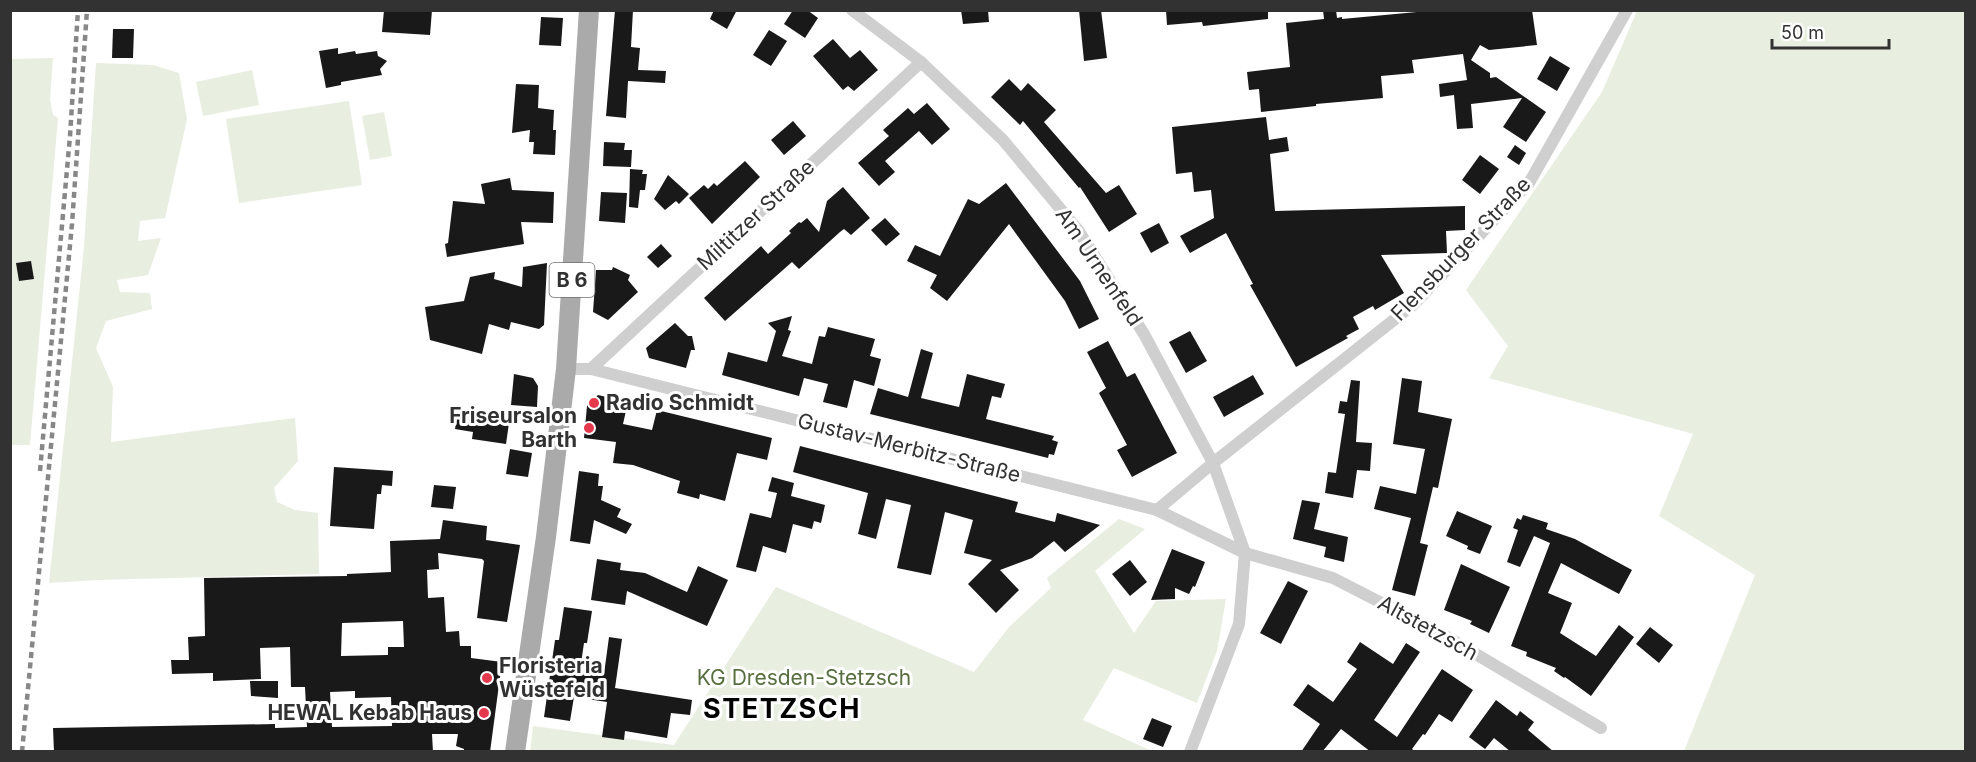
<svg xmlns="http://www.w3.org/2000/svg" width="1976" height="762" viewBox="0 0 1976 762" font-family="Inter,sans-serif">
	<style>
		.green { fill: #e8eee0 }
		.building { fill: #191919; fill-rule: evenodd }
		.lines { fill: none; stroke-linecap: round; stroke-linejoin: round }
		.street { stroke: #cfcfcf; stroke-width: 12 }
		.primary { stroke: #aaa; stroke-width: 20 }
		.rail { stroke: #878787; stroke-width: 4.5; stroke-dasharray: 6 4.5; stroke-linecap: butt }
		.poi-dot { fill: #e4384d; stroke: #fff; stroke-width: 2 }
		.labels { text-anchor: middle; stroke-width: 6; stroke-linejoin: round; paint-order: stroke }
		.shield { fill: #fff; stroke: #707070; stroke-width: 1.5 }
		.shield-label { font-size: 20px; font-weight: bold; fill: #323232 }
		.street-label { font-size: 21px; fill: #323232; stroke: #fff }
		.poi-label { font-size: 21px; font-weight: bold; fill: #323232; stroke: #fff; text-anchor: start }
		.park-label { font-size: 21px; fill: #576e3e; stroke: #fff }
		.district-label { font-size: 27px; font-weight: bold; letter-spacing: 1.5px; fill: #000; stroke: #fff }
	</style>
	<rect width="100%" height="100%" fill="#fff"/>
	<!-- green -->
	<g class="green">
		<polygon points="1637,11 1965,11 1965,751 1684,751 1755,575 1659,516 1693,434 1489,378 1508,346 1466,290 1602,92"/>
		<polygon points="53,58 50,100 53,115 58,118 30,445 11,445 10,59"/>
		<polygon points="96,63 153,65 179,73 187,119 165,218 140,221 138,241 161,238 148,275 117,280 120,292 150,293 152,309 106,321 96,348 113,387 111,442 295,418 298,461 274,488 277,502 295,510 318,513 319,574 98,580 49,583 84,247"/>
		<polygon points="252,70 259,105 203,116 196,82"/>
		<polygon points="349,101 362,185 239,203 226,119"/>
		<polygon points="384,112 392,156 370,160 362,116"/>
		<polygon points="1119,519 1145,529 1095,571 1134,633 1156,601 1226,599 1217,651 1197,703 1114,668 1083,720 1152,751 530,752 533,726 674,745 776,587 974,672 1009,627 1051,588 1047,578"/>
	</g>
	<!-- building -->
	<g class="building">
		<polygon points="384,10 432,10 430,35 382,32"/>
		<polygon points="615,10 633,10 631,47 640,48 638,70 666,71 665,83 628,81 626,118 606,116"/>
		<polygon points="714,10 737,10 727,29 710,19"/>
		<polygon points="793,10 807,10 818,18 805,38 784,24"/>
		<polygon points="961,10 988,10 989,22 963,24"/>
		<polygon points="1079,10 1101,10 1107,58 1084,61"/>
		<polygon points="1166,10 1268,10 1268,19 1203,26 1202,22 1167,25"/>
		<polygon points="1323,10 1336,10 1337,18 1342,17 1342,19 1438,10 1532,10 1537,45 1489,50 1480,45 1471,60 1490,73 1490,78 1496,77 1546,112 1526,142 1503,127 1522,98 1471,104 1473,128 1457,129 1454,95 1440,97 1439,84 1467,80 1463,54 1412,60 1414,73 1381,76 1383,98 1316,104 1316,106 1261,112 1259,89 1249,90 1247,72 1290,67 1286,23 1324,19"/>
		<polygon points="541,17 563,18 561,46 539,45"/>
		<polygon points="113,29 134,29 133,58 112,58"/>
		<polygon points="769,30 787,41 771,66 753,55"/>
		<polygon points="833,39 850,58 860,50 878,70 854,91 848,86 843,90 813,56"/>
		<polygon points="338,48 338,54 355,51 356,54 377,51 378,56 387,61 380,69 382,75 341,82 341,85 326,88 319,51"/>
		<polygon points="1550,56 1570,68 1557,91 1537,79"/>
		<polygon points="1009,79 1021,91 1028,83 1056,110 1044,122 1106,193 1119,185 1137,214 1109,232 1080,187 1079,188 1023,121 1020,125 991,97"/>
		<polygon points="516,84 539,85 538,108 554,110 553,130 556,130 555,155 533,154 534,142 529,142 530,130 512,133"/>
		<polygon points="927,103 950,129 932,145 919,131 885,161 895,172 879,186 858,163 889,136 883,130 908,108 914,114"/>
		<polygon points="1266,117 1269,140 1287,137 1289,151 1270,154 1275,211 1465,206 1465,230 1446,231 1447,253 1381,255 1404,293 1375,310 1373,306 1353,317 1359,329 1346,336 1348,338 1296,367 1250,285 1253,284 1226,233 1190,253 1180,236 1214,218 1211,190 1194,192 1192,172 1176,174 1172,127"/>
		<polygon points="793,121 806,136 784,155 771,140"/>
		<polygon points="604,142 625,143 624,150 632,150 631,167 603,166"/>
		<polygon points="1515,145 1526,153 1519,165 1507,157"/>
		<polygon points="1480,155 1499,169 1480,194 1462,180"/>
		<polygon points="745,161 760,177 712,224 689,198 704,185 708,189 714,183 717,186"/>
		<polygon points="630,169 643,170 642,174 647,174 645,190 640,190 638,208 629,207"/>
		<polygon points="668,175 689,194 679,204 676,201 665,210 654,199"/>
		<polygon points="510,178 512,190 554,192 553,223 521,222 524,244 447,257 445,244 448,243 453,201 485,204 481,184"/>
		<polygon points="1006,183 1080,281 1099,319 1079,329 1065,301 1009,224 947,301 930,288 937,275 907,261 915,245 940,256 968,199 979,204"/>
		<polygon points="843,187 870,218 851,235 844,229 840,232 799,269 792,262 725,321 704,298 761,246 768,254 791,233 789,231 799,222 801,223 807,218 819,232 827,201"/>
		<polygon points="601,192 627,193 625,223 599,221"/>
		<polygon points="885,218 900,234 886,246 871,230"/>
		<polygon points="1159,223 1169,243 1151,253 1140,233"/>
		<polygon points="661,244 672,256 658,268 647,257"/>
		<polygon points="31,261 34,279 19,281 16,263"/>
		<polygon points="547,263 544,325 539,329 511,322 509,330 489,324 482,354 430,340 425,307 464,301 470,277 495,272 494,279 522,287 523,267"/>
		<polygon points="613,267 630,275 628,280 638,292 608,320 593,312 596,270 612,270"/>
		<polygon points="792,316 788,330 791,331 782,356 812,364 819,336 825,337 828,327 875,339 870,356 881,359 874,386 854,380 847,408 823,402 828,384 804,378 799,396 722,375 728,352 767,362 776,331 768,323"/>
		<polygon points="675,323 688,336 692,336 695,350 691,350 686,368 649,358 646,348"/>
		<polygon points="1190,331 1207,361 1186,373 1169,342"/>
		<polygon points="1108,341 1127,377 1135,373 1177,453 1132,477 1117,450 1127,445 1099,393 1106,388 1087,352"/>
		<polygon points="921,349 933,353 921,398 959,407 967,374 1005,384 1001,398 992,396 986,419 1054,436 1052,440 1058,442 1054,455 1049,454 1048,458 870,414 878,388 908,397"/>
		<polygon points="514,374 533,378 538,386 537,407 511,405"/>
		<polygon points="1253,375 1264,394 1224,417 1213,397"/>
		<polygon points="1402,378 1422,381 1418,412 1452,419 1438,488 1433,487 1420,543 1428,545 1415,596 1392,590 1411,518 1374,509 1380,486 1416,494 1425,449 1393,444"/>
		<polygon points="1351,380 1360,381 1356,442 1372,443 1370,471 1357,470 1353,498 1325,493 1328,472 1336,473 1345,414 1338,413 1340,401 1347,402"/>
		<polygon points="598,395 628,402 623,424 652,430 657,410 772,438 767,460 737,453 725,501 700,494 699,499 677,493 680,481 633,465 613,463 616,442 584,438 587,406"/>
		<polygon points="457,416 509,423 506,444 472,439 473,432 455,429"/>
		<polygon points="800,446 1018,502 1015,512 1055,522 1057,513 1100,525 1065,552 1054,541 1032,558 1000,570 1019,590 996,613 968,584 992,560 964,553 973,520 945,512 931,575 897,568 911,505 886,499 876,539 858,534 868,493 793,472"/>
		<polygon points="510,449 532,453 528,477 506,474"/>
		<polygon points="334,467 393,471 392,486 382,485 381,494 377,494 374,529 330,526"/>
		<polygon points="579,471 599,474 598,486 603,486 601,500 621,509 617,517 632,524 626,534 594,520 590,544 570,541"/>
		<polygon points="772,477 794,483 791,496 825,505 821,523 814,521 812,529 793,524 786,553 763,546 756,572 736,567 750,513 771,518 777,493 768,491"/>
		<polygon points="434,485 456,487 453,509 431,507"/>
		<polygon points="1302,500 1320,503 1314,529 1348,537 1344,562 1324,557 1326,547 1293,539"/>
		<polygon points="1457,511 1492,526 1480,554 1467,549 1468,546 1446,536"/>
		<polygon points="1523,515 1548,523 1546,529 1575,539 1632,570 1619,594 1561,563 1548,593 1572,603 1560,633 1596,656 1619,625 1634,637 1591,696 1565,677 1564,678 1554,671 1556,668 1526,656 1527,652 1511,646 1550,543 1534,536 1520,567 1507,562 1518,530 1513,528 1517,518 1521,520"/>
		<path d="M443,520L487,526L486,540L520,545L507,622L477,618L484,561L482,559L438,553L439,569L427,570L428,598L444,597L446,632L459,631L460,646H471V658L502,662L490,752H464V749L456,746L458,734H432L433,752H54L53,728L275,724V728L307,727L305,687H291L290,647L260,648L261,679L213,681V673L172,674L171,660H189L188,637L205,636L204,578L347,576V574L391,572L390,541L440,539ZM403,621L404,647H388V655L341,656L342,623ZM355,691V698L391,697L392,726L332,727L330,692Z"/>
		<polygon points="1172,549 1205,562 1195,587 1193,586 1189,594 1175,588 1175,599 1151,600"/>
		<polygon points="597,559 621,563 620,570 645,573 687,592 698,566 728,580 707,626 627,591 625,605 591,600"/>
		<polygon points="1130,560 1147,582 1130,596 1112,574"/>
		<polygon points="1461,564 1510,587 1489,633 1470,624 1472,621 1444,610"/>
		<polygon points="1288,581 1308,591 1281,644 1260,633"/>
		<polygon points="564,607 592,611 587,643 584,643 580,670 604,674 609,637 622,639 615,688 692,700 690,715 671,713 667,738 625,731 624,740 602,737 607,702 574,697 570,721 544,717 555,640 559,640"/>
		<polygon points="1650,627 1673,645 1659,663 1636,644"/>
		<polygon points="1360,642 1393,664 1406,643 1420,652 1374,720 1397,737 1442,669 1473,690 1452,722 1439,714 1425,735 1423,734 1412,749 1416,752 1371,752 1341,729 1322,752 1301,752 1320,724 1293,705 1308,684 1333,702 1357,669 1347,662"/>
		<polygon points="250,681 278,681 278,698 251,696"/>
		<polygon points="1496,700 1517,716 1520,711 1534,722 1528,730 1554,752 1511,752 1494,738 1485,749 1469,737"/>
		<polygon points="1152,718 1172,726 1163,747 1143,739"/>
	</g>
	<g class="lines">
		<!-- street -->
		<g class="street">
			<polyline points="852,10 921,62 1003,140 1078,230 1144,334 1213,463 1245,553 1239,624 1190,752"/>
			<polyline points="566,369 591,369 1157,510 1245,553 1333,578 1442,634 1601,728"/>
			<polyline points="591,369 921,62"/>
			<polyline points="1157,510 1213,463 1414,304 1529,183 1627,10"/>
		</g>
		<!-- primary -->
		<polyline class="primary" points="515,752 546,537 566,369 589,10"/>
		<!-- rail -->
		<g class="rail">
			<polyline points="40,471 70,136 78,10"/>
			<polyline points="22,752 72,224 87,10"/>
		</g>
	</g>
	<!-- markers -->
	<g class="poi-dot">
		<circle cx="594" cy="403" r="6"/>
		<circle cx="589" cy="428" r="6"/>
		<circle cx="487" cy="678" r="6"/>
		<circle cx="484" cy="713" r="6"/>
	</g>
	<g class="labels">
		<!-- shield labels -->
		<rect class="shield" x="549.5" y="263" width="45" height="34" rx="4.5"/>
		<g class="shield-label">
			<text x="572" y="287">B 6</text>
		</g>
		<!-- street labels -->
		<g class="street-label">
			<text transform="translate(756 215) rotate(-43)" y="7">Miltitzer Straße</text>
			<text transform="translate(1461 249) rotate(-46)" y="7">Flensburger Straße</text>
			<text transform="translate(1099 267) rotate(56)" y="7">Am Urnenfeld</text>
			<text transform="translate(909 448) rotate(14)" y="7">Gustav-Merbitz-Straße</text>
			<text transform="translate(1428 628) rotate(29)" y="7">Altstetzsch</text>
		</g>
		<!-- poi labels -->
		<g class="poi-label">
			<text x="606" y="410">Radio Schmidt</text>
			<text x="577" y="423" text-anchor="end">Friseursalon<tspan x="577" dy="24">Barth</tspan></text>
			<text x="499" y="673">Floristeria<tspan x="499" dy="24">Wüstefeld</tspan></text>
			<text x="472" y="720" text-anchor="end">HEWAL Kebab Haus</text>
		</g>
		<!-- park labels -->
		<g class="park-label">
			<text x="804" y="685">KG Dresden-Stetzsch</text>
		</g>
		<!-- district labels -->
		<g class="district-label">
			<text x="782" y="718">STETZSCH</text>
		</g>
	</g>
	<!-- border -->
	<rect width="1976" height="762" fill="none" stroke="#323232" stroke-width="24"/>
	<!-- scale -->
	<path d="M1772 39v9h117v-9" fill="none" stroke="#323232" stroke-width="3"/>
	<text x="1781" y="39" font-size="18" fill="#323232" stroke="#ffffff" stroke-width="4.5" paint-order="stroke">50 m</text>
</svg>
